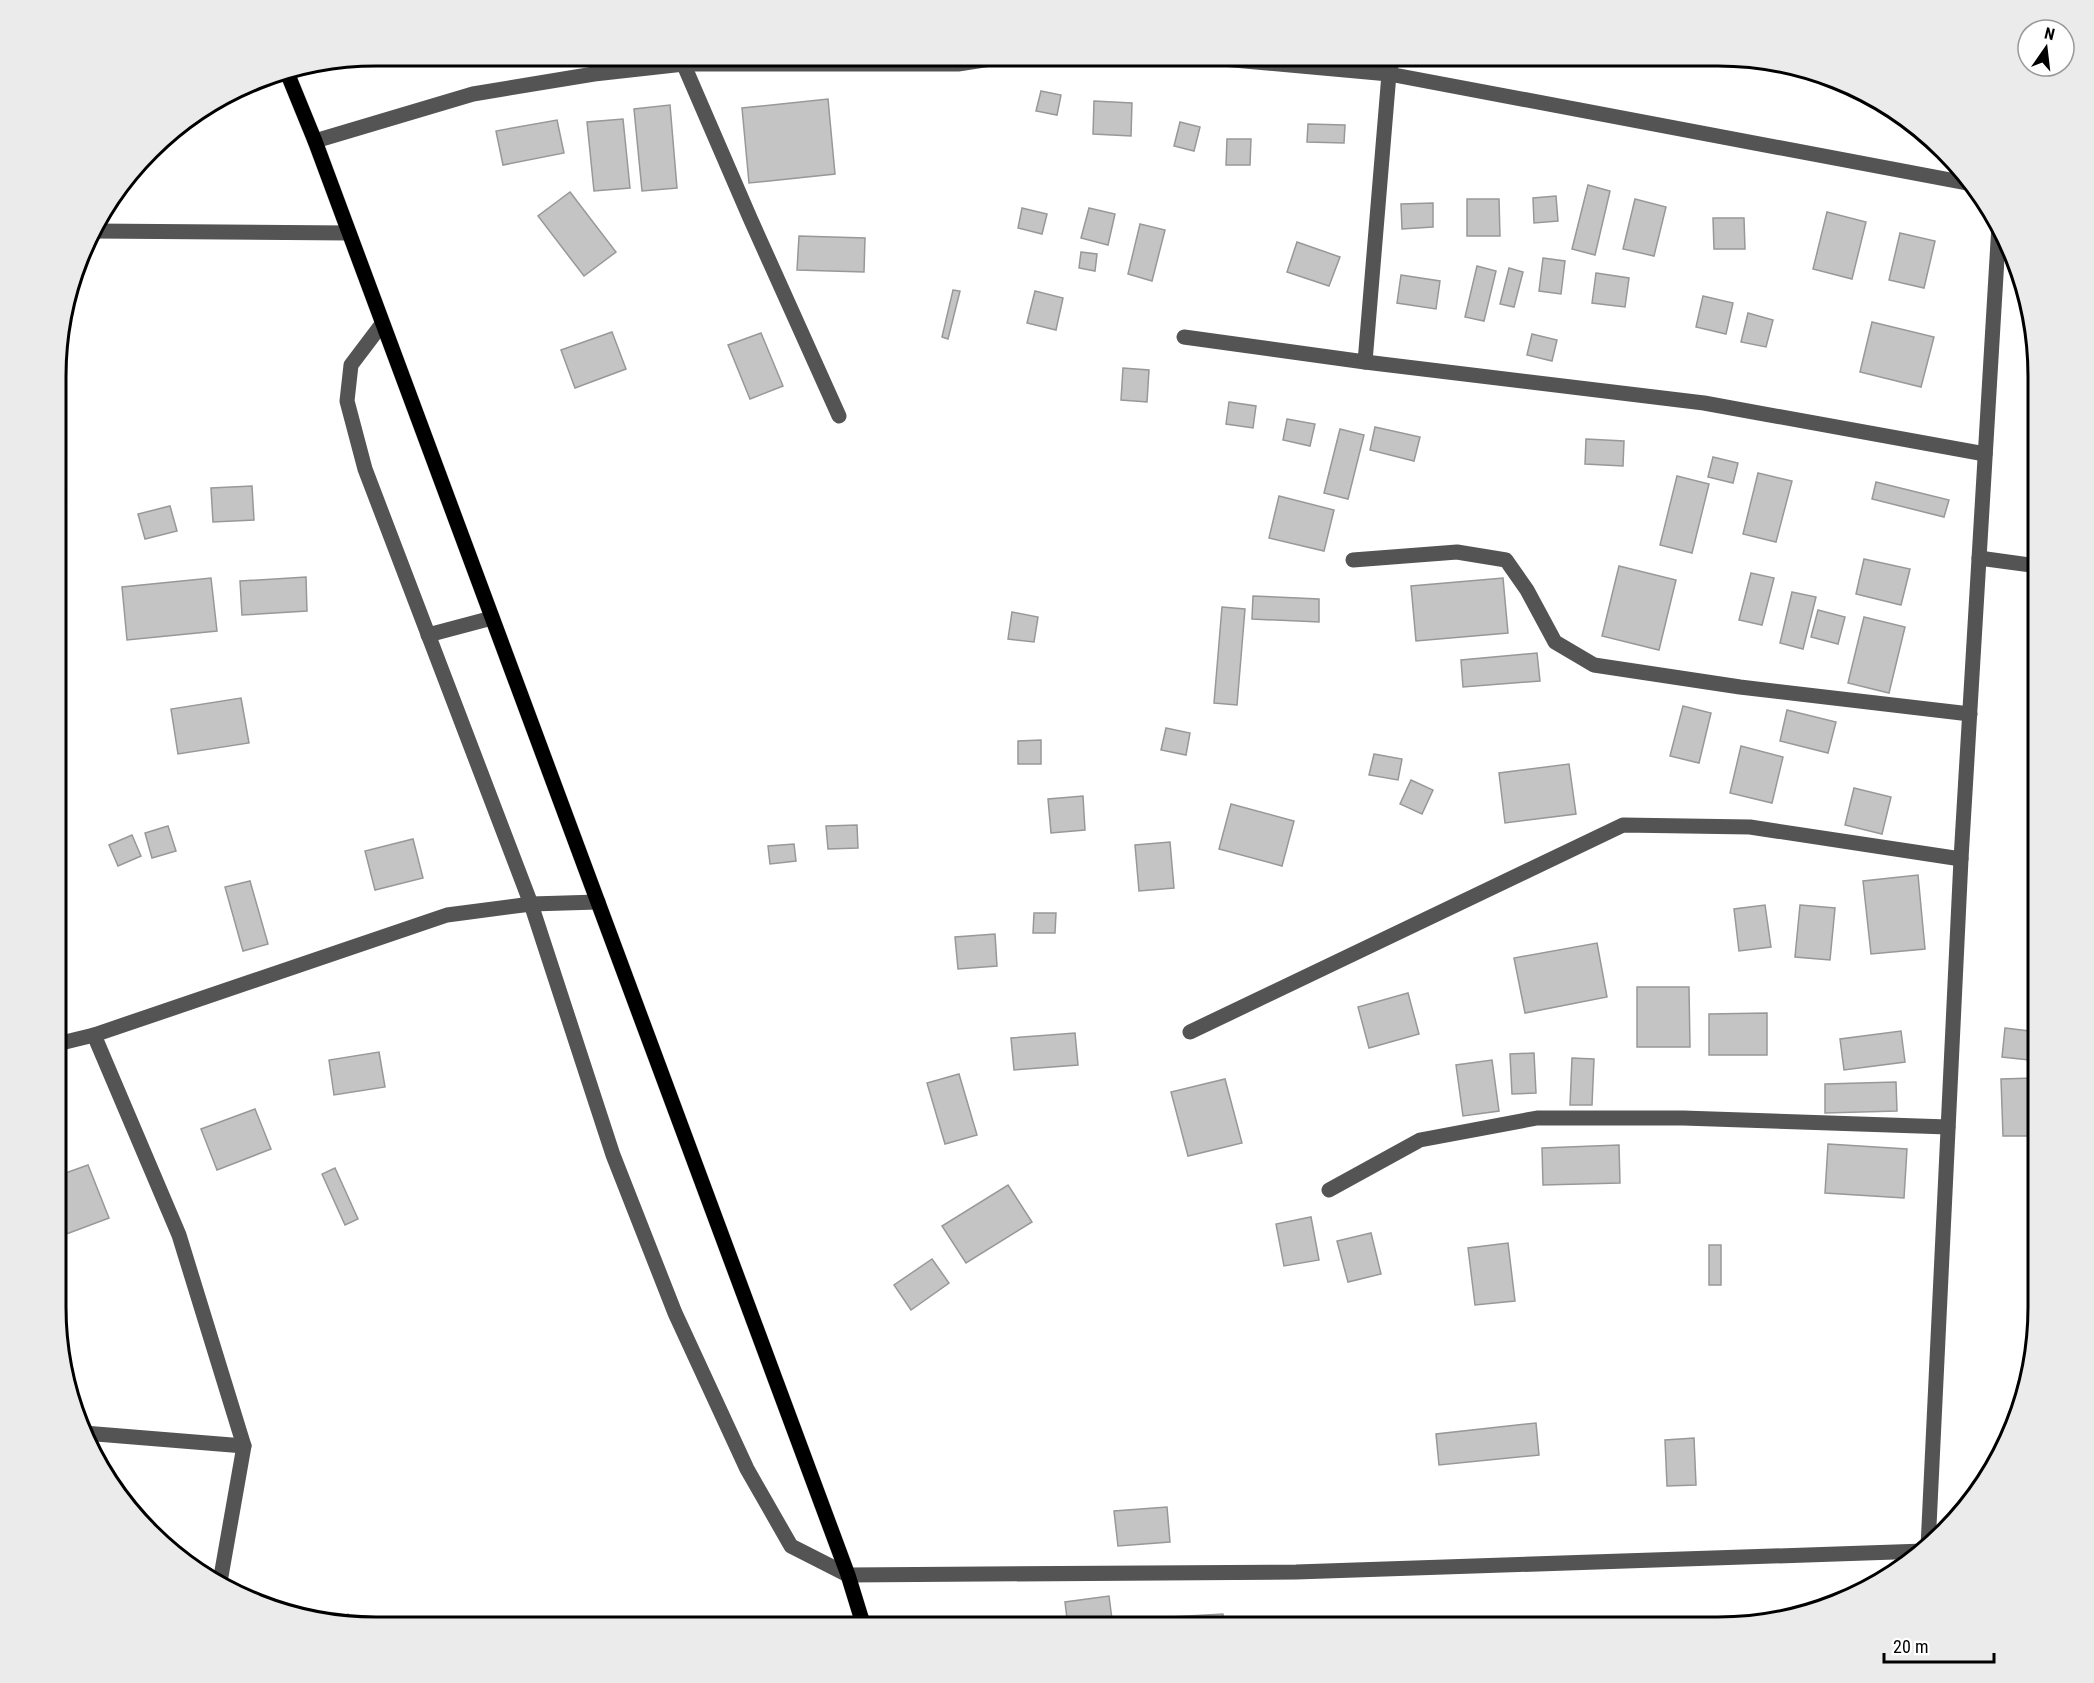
<svg xmlns="http://www.w3.org/2000/svg" width="2094" height="1683" viewBox="0 0 2094 1683" font-family="'Roboto Condensed',sans-serif">
	<style>
		.building { fill: #c4c4c4; stroke: #989898; stroke-width: 1.5 }
		.lines { fill: none; stroke-linecap: round; stroke-linejoin: round }
		.major-casing { stroke: #dbdbdb; stroke-width: 16 }
		.minor { stroke: #545454; stroke-width: 15 }
		.major { stroke: #000; stroke-width: 15 }
		.rim { fill: none; stroke: #000; stroke-width: 3 }
	</style>
	<rect width="100%" height="100%" fill="#fff"/>
	<!-- building -->
	<g class="building">
		<polygon points="1612,56 1645,56 1643,64"/>
		<polygon points="1041,91 1061,95 1057,115 1036,111"/>
		<polygon points="828,99 835,174 749,183 742,108"/>
		<polygon points="1094,101 1132,103 1131,136 1093,134"/>
		<polygon points="670,105 677,188 642,191 634,109"/>
		<polygon points="623,119 630,188 594,191 587,122"/>
		<polygon points="557,120 564,153 503,165 496,131"/>
		<polygon points="1180,122 1200,127 1194,151 1174,146"/>
		<polygon points="1308,124 1345,125 1344,143 1307,142"/>
		<polygon points="1227,139 1251,139 1250,165 1226,165"/>
		<polygon points="1588,185 1610,191 1595,255 1572,249"/>
		<polygon points="570,192 616,252 584,276 538,216"/>
		<polygon points="1556,196 1558,221 1534,223 1533,198"/>
		<polygon points="1467,199 1499,199 1500,236 1467,236"/>
		<polygon points="1635,199 1666,207 1654,256 1623,249"/>
		<polygon points="1433,203 1433,227 1402,229 1401,204"/>
		<polygon points="1022,208 1047,214 1042,234 1018,228"/>
		<polygon points="1089,208 1115,214 1108,245 1081,238"/>
		<polygon points="1827,212 1866,222 1852,279 1813,269"/>
		<polygon points="1713,218 1744,218 1745,249 1714,249"/>
		<polygon points="1140,224 1165,230 1152,281 1128,274"/>
		<polygon points="1900,233 1935,241 1924,288 1889,280"/>
		<polygon points="799,236 865,238 864,272 797,270"/>
		<polygon points="1297,242 1340,257 1329,286 1287,272"/>
		<polygon points="1081,252 1097,254 1095,271 1079,268"/>
		<polygon points="1543,258 1565,261 1561,294 1539,291"/>
		<polygon points="1477,266 1496,271 1484,321 1465,317"/>
		<polygon points="1509,268 1523,272 1514,307 1500,304"/>
		<polygon points="1596,273 1629,278 1625,307 1592,303"/>
		<polygon points="1401,275 1440,281 1436,309 1397,303"/>
		<polygon points="953,290 960,291 948,339 942,337"/>
		<polygon points="1035,291 1063,298 1056,330 1027,323"/>
		<polygon points="1703,296 1733,303 1726,334 1696,327"/>
		<polygon points="1748,313 1773,320 1766,347 1741,342"/>
		<polygon points="1872,322 1934,337 1921,387 1860,372"/>
		<polygon points="612,332 626,369 575,388 561,350"/>
		<polygon points="761,333 783,386 750,399 728,345"/>
		<polygon points="1532,334 1557,340 1552,361 1527,355"/>
		<polygon points="1123,368 1149,370 1147,402 1121,400"/>
		<polygon points="1229,402 1256,406 1253,428 1226,424"/>
		<polygon points="1287,419 1315,424 1310,446 1283,440"/>
		<polygon points="1375,427 1420,437 1414,461 1370,450"/>
		<polygon points="1340,429 1364,435 1348,499 1324,493"/>
		<polygon points="1586,439 1624,441 1623,466 1585,464"/>
		<polygon points="1713,457 1738,463 1733,483 1708,477"/>
		<polygon points="1758,473 1792,481 1776,542 1743,534"/>
		<polygon points="1677,476 1709,484 1692,553 1660,545"/>
		<polygon points="1876,482 1949,500 1944,517 1872,499"/>
		<polygon points="252,486 254,520 213,522 211,488"/>
		<polygon points="1279,496 1334,510 1324,551 1269,538"/>
		<polygon points="170,506 177,531 145,539 138,514"/>
		<polygon points="1864,559 1910,569 1901,605 1856,594"/>
		<polygon points="1619,566 1676,580 1659,650 1602,636"/>
		<polygon points="1751,573 1774,578 1762,625 1739,620"/>
		<polygon points="306,577 307,611 242,615 240,581"/>
		<polygon points="211,578 217,631 127,640 122,587"/>
		<polygon points="1503,578 1508,633 1416,641 1411,586"/>
		<polygon points="1792,592 1816,597 1803,649 1780,643"/>
		<polygon points="1253,596 1319,599 1319,622 1252,619"/>
		<polygon points="1222,607 1245,609 1237,705 1214,703"/>
		<polygon points="1818,610 1845,617 1838,644 1811,637"/>
		<polygon points="1012,612 1038,617 1034,642 1008,639"/>
		<polygon points="1864,617 1905,627 1889,693 1848,683"/>
		<polygon points="1537,653 1540,681 1463,687 1461,660"/>
		<polygon points="241,698 249,743 178,754 171,709"/>
		<polygon points="1683,706 1711,713 1699,763 1670,756"/>
		<polygon points="1787,710 1836,722 1828,753 1780,741"/>
		<polygon points="1166,728 1190,733 1186,755 1161,750"/>
		<polygon points="1041,740 1041,764 1018,764 1018,741"/>
		<polygon points="1741,746 1783,757 1772,803 1730,793"/>
		<polygon points="1374,754 1402,759 1398,780 1369,775"/>
		<polygon points="1569,764 1576,814 1505,823 1499,773"/>
		<polygon points="1411,780 1433,790 1422,814 1400,804"/>
		<polygon points="1854,788 1891,797 1882,834 1845,825"/>
		<polygon points="1083,796 1085,830 1051,833 1048,799"/>
		<polygon points="1231,804 1294,821 1282,866 1219,849"/>
		<polygon points="857,825 858,848 828,849 826,826"/>
		<polygon points="168,826 176,851 152,858 145,833"/>
		<polygon points="132,835 141,856 118,866 109,845"/>
		<polygon points="413,839 423,878 375,890 365,851"/>
		<polygon points="1170,842 1174,888 1139,891 1135,845"/>
		<polygon points="794,844 796,861 770,864 768,846"/>
		<polygon points="1918,875 1925,949 1871,954 1863,881"/>
		<polygon points="250,881 268,944 243,951 225,887"/>
		<polygon points="1765,905 1771,947 1739,951 1734,909"/>
		<polygon points="1800,905 1835,908 1830,960 1795,957"/>
		<polygon points="1034,913 1056,913 1055,933 1033,933"/>
		<polygon points="995,934 997,966 958,969 955,937"/>
		<polygon points="1597,943 1607,997 1525,1013 1514,958"/>
		<polygon points="1637,987 1689,987 1690,1047 1637,1047"/>
		<polygon points="1408,993 1419,1034 1369,1048 1358,1007"/>
		<polygon points="1767,1013 1767,1055 1709,1055 1709,1014"/>
		<polygon points="2005,1028 2038,1032 2038,1061 2002,1057"/>
		<polygon points="1901,1031 1905,1062 1844,1070 1840,1039"/>
		<polygon points="1075,1033 1078,1065 1014,1070 1011,1038"/>
		<polygon points="379,1052 385,1087 334,1095 329,1060"/>
		<polygon points="1534,1053 1536,1093 1512,1094 1510,1054"/>
		<polygon points="1572,1058 1594,1059 1592,1105 1570,1105"/>
		<polygon points="1492,1060 1499,1111 1463,1116 1456,1065"/>
		<polygon points="959,1074 977,1135 945,1144 927,1083"/>
		<polygon points="2038,1078 2038,1136 2003,1136 2001,1079"/>
		<polygon points="1225,1079 1242,1143 1188,1156 1171,1092"/>
		<polygon points="1896,1082 1897,1111 1825,1113 1825,1084"/>
		<polygon points="255,1109 271,1149 217,1170 201,1129"/>
		<polygon points="1828,1144 1907,1149 1904,1198 1825,1193"/>
		<polygon points="1619,1145 1620,1183 1543,1185 1542,1148"/>
		<polygon points="88,1165 109,1218 56,1238 57,1176"/>
		<polygon points="335,1168 358,1219 345,1225 322,1174"/>
		<polygon points="1008,1185 1032,1222 966,1263 942,1226"/>
		<polygon points="1311,1217 1319,1260 1284,1266 1276,1224"/>
		<polygon points="1371,1233 1381,1274 1348,1282 1337,1241"/>
		<polygon points="1508,1243 1515,1301 1475,1305 1468,1248"/>
		<rect x="1709" y="1245" width="12" height="40"/>
		<polygon points="932,1259 949,1283 911,1310 894,1285"/>
		<polygon points="1536,1423 1539,1455 1439,1465 1436,1434"/>
		<polygon points="1694,1438 1696,1485 1667,1486 1665,1440"/>
		<polygon points="1167,1507 1170,1542 1118,1546 1114,1511"/>
		<polygon points="1109,1596 1113,1627 1068,1627 1065,1602"/>
		<polygon points="348,1614 355,1627 333,1622"/>
		<polygon points="1223,1614 1224,1627 1170,1627 1170,1617"/>
	</g>
	<g class="lines">
		<defs>
			<polyline id="major" points="286,70 315,141 848,1575 864,1627"/>
		</defs>
		<!-- major casing -->
		<use href="#major" class="major-casing"/>
		<!-- minor -->
		<g class="minor">
			<polyline points="680,56 750,218 839,416"/>
			<polyline points="1189,56 1389,74 1972,184"/>
			<polyline points="315,141 473,94 594,74 684,64 958,64 1010,56"/>
			<polyline points="93,231 349,233"/>
			<polyline points="382,324 351,365 347,401 365,469 531,904 613,1155 675,1313 747,1469 791,1546 848,1575 1296,1572 1924,1551"/>
			<polyline points="1184,337 1365,362 1704,403 1985,454"/>
			<polyline points="1365,362 1389,74 1393,56"/>
			<polyline points="1979,558 2038,566"/>
			<polyline points="1353,560 1457,552 1506,560 1527,590 1555,642 1594,665 1740,687 1970,714"/>
			<polyline points="428,635 492,618"/>
			<polyline points="1190,1032 1623,825 1750,827 1961,859"/>
			<polyline points="94,1035 179,1235 244,1446 220,1582"/>
			<polyline points="57,1044 94,1035 447,915 531,904 598,902"/>
			<polyline points="1329,1190 1420,1140 1537,1118 1683,1118 1948,1127"/>
			<polyline points="84,1433 244,1446"/>
			<polyline points="1928,1547 1961,859 1999,225"/>
		</g>
		<!-- major -->
		<use href="#major" class="major"/>
	</g>
	<!-- crop -->
	<path d="M0 0H2094V1683H0ZM376 66H1718A310 310 0 0 1 2028 376V1307A310 310 0 0 1 1718 1617H376A310 310 0 0 1 66 1307V376A310 310 0 0 1 376 66Z" fill="#ebebeb" fill-rule="evenodd"/>
	<path class="rim" d="M376 66H1718A310 310 0 0 1 2028 376V1307A310 310 0 0 1 1718 1617H376A310 310 0 0 1 66 1307V376A310 310 0 0 1 376 66Z"/>
	<!-- north arrow -->
	<g transform="translate(2046 48) rotate(14)"><circle r="28" fill="#ffffff" stroke="#999999" stroke-width="1.5"/>
	<path d="M0-4.5L10 22L0 15L-10 22Z" fill="#000000"/>
	<text y="-9" font-size="16" font-weight="bold" text-anchor="middle" fill="#000000">N</text>
	</g>
	<!-- scale -->
	<path d="M1884 1653v9h110v-9" fill="none" stroke="#000000" stroke-width="3"/>
	<text x="1893" y="1653" font-size="18" fill="#000000" stroke="#ffffff" stroke-width="4.5" paint-order="stroke">20 m</text>
</svg>
